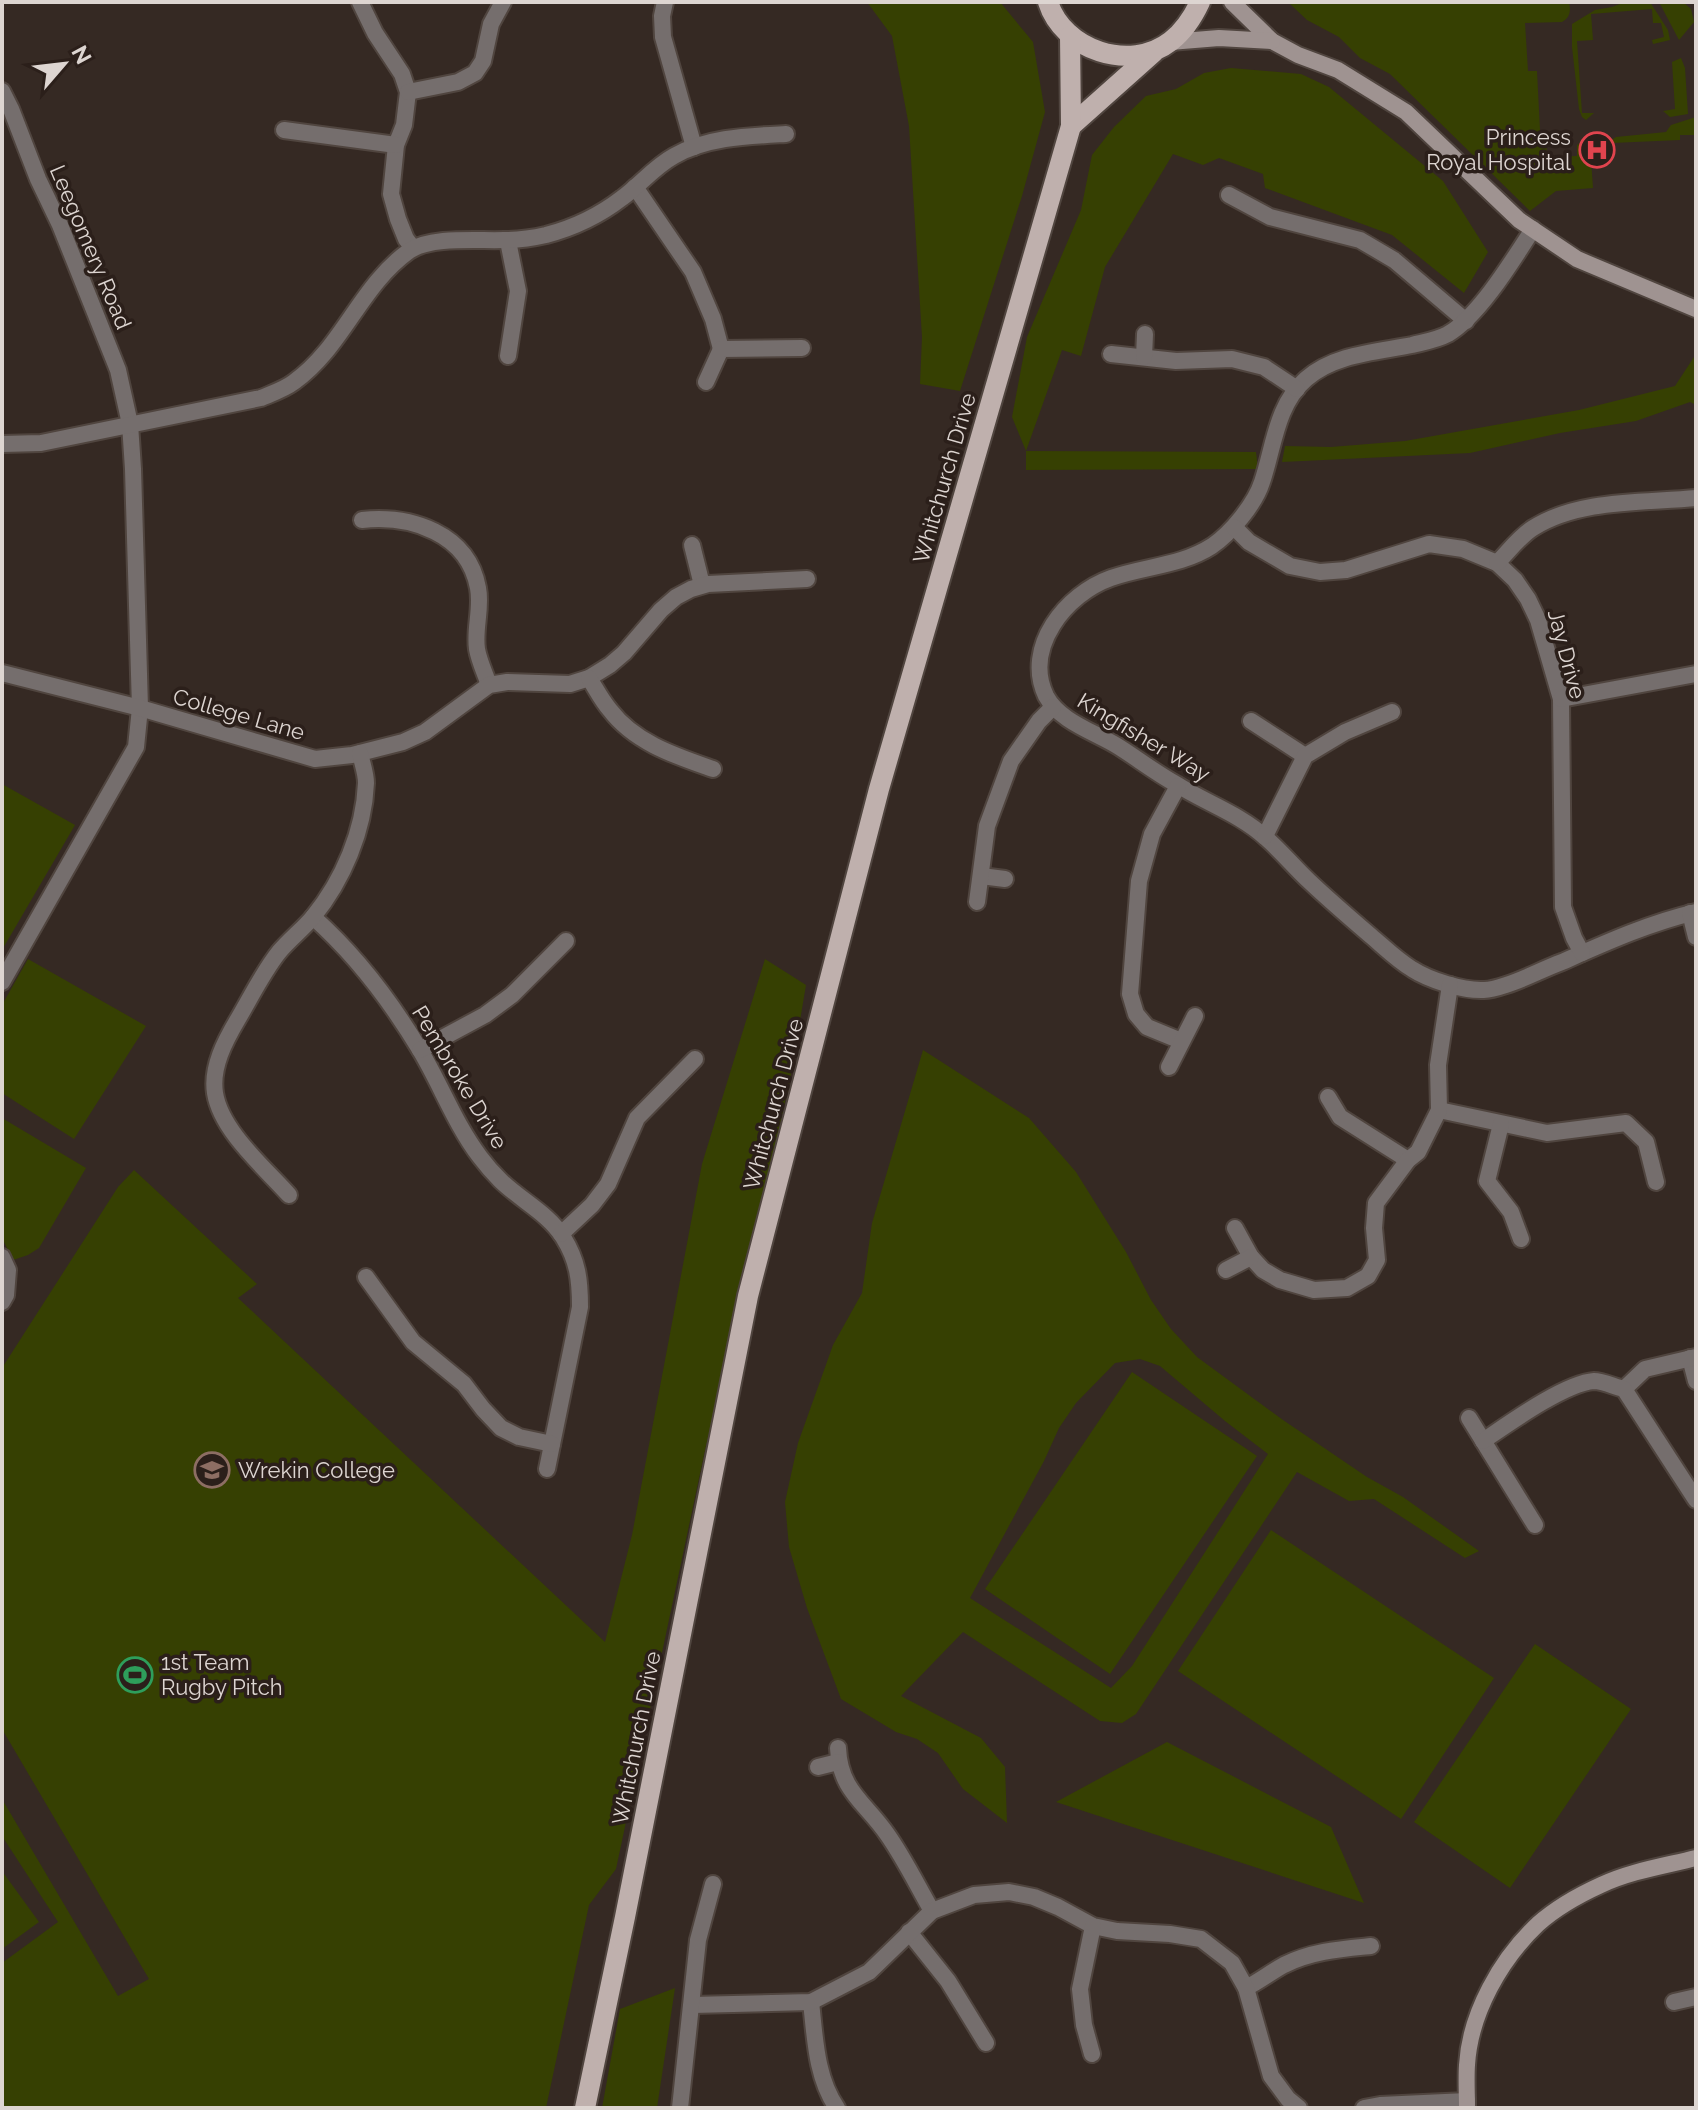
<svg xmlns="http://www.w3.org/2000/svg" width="1698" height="2110" viewBox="0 0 1698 2110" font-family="Raleway,sans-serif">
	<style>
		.green { fill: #364002; fill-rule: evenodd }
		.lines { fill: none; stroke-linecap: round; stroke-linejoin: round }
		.street-casing { stroke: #50453f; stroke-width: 20 }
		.secondary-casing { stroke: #50453f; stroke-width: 20 }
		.primary-casing { stroke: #50453f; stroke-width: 24 }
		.street { stroke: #756e6d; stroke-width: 16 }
		.secondary { stroke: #9f9391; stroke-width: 16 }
		.primary { stroke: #bfb0ad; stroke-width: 20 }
		.labels { text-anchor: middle; stroke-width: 7; stroke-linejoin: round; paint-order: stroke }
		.poi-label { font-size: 22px; fill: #ddd5d1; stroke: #2b1f1a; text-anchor: start }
		.street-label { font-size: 22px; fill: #ddd5d1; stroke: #2b1f1a }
	</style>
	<rect width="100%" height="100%" fill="#352923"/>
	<!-- green -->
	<g class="green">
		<polygon points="867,2 1000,2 1033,42 1045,112 1022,196 960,391 920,384 922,337 909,126 892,36"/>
		<path d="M1288,2H1569C1571,11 1570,18 1562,22L1525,23L1528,71H1537L1540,130H1546L1547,157L1577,156V145L1595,134L1597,139L1590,145L1593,188L1556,191L1530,211L1390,74L1360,58L1339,37L1307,20Z"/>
		<polygon points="1625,2 1650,2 1668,30 1670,40 1653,44 1652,40 1664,37 1661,23 1653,23 1652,9 1591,14 1593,40 1577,41 1582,113 1594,113 1586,120 1582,117 1579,109 1572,47 1572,24 1595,10 1612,7"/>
		<polygon points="1659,2 1683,2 1691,9 1694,22 1679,40"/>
		<polygon points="1681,58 1685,68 1688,114 1670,117 1663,111 1675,109 1672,62"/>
		<polygon points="1231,68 1301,74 1329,87 1443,181 1488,252 1464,293 1392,235 1265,188 1263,174 1219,158 1203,165 1173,154 1105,267 1081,356 1062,350 1026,451 1256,452 1258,469 1026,470 1026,451 1012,417 1027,337 1081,210 1092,155 1114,127 1146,96 1176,89 1204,73"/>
		<polygon points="1696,117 1696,135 1680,135 1680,140 1612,143 1613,139 1616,137 1666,132 1671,125"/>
		<polygon points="1696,354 1696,405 1690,402 1636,421 1560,433 1470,453 1282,462 1285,446 1331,447 1405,441 1579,410 1675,386"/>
		<polygon points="2,784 75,825 2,950"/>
		<polygon points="28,959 146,1026 74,1139 2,1093 2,1005"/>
		<polygon points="765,959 806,985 790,1080 704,1455 616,1869 589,1905 546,2108 2,2108 2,1963 58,1922 2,1836 2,1799 118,1996 149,1979 2,1729 2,1368 118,1187 134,1170 257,1284 238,1298 605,1642 632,1535 702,1164"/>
		<path d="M923,1050L1029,1118L1076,1172L1126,1252L1151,1300L1171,1329L1197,1357L1283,1420L1367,1477L1403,1497L1479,1551L1465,1558L1374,1499L1349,1501L1297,1472L1136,1714L1122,1723L1100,1721L963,1632L901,1696L981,1738L1005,1767L1007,1823L963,1789L938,1753L917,1739L896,1732L841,1699L807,1608L789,1547L785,1502L798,1443L833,1345L862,1293L872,1223ZM1140,1359L1160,1366L1225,1421L1268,1454L1132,1666L1111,1688L970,1598L1044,1461L1059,1428L1076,1403L1115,1363Z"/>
		<polygon points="2,1118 86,1168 39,1248 28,1255 13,1260 2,1238"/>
		<polygon points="1132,1372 1257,1456 1110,1674 985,1589"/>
		<polygon points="1271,1530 1494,1678 1401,1819 1178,1671"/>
		<polygon points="1535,1644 1631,1709 1510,1888 1414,1822"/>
		<polygon points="1167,1742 1331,1827 1364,1903 1056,1802"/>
		<polygon points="2,1871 39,1922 2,1949"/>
		<polygon points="675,1988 657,2108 602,2108 620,2009"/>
	</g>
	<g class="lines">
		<defs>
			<g id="street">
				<polyline points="360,2 375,33 402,74 408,92 404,125 396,145 391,194 398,219 406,239 413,248"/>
				<polyline points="665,2 662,16 663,37 694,147"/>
				<polyline points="2,91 11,109 38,179 60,225 118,370 130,424 133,469 140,708 136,747 2,982"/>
				<polyline points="408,92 458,82 475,73 483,61 491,24 503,2"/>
				<polyline points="284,130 396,145"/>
				<polyline points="635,187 693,272 713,319 721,349"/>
				<polyline points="1229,195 1270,217 1360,240 1394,260 1466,321"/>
				<path d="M1533,229C1513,260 1479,316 1448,334C1437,340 1424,342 1412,345C1377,352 1334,354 1306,379C1276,405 1274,447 1262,482C1255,504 1231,533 1212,546C1181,566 1145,566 1111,578C1066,594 1023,647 1046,696C1060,722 1095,732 1119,747C1138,759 1156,773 1176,784C1206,803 1240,814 1266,838C1281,851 1294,867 1309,881C1329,900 1350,918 1371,936C1384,947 1397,960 1412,969C1429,980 1463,991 1484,990C1491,990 1500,987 1506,985C1525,979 1543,969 1562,962C1605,943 1649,923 1696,912"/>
				<polyline points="508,241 518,291 508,356"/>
				<polyline points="1111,354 1176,361 1232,359 1264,367 1297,389"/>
				<polyline points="1144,357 1145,334"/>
				<polyline points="706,382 721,349 802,348"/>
				<path d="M2,444L41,443L261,398C273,393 285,389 294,382C343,347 360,286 409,251C431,236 478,241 504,240C518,240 533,238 546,235C573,228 600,215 622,198C640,185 654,167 674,156C707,137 749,136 786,134"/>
				<path d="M362,520C411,515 468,533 478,588C482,608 474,629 477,649C479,661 485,673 489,685"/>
				<polyline points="1234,527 1249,542 1290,566 1320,572 1346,570 1429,544 1463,549 1497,563 1515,580 1528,599 1538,620 1561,699 1563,907 1574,938 1582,953"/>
				<polyline points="692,545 702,585"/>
				<path d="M1497,563C1508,552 1519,537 1533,528C1579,499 1642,503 1696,498"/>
				<polyline points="2,673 140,708 315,759 352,755 403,742 425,732 489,685 507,682 570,684 589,678 610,665 624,653 661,610 676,597 691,589 708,584 807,579"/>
				<path d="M589,678C596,689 602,701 610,710C635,743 676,756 713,769"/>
				<polyline points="1561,699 1696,674"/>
				<polyline points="1251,721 1305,756"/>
				<polyline points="1178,786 1152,834 1139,881 1130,994 1136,1014 1147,1027 1181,1041"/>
				<polyline points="1265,836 1305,756 1345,732 1392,712"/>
				<polyline points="981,876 1005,879"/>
				<polyline points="977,902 987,826 1011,761 1039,721 1053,707"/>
				<polyline points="1690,913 1696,937"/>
				<path d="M313,917C357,956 390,1000 420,1050C441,1085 455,1124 480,1157C486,1165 493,1173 500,1180C520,1200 548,1213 563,1237C578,1261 580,1280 580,1307L547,1469"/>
				<polyline points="420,1050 485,1015 512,995 566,941"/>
				<polyline points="1169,1067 1195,1016"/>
				<polyline points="1328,1097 1340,1117 1408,1160"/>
				<polyline points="1439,1110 1547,1133 1626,1123 1646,1142 1656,1182"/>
				<polyline points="1501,1124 1487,1181 1511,1212 1521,1239"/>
				<path d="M289,1195C265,1168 221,1131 215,1093C211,1067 225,1041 238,1019C251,997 263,972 279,952C290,939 303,929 313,917C343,880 364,831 366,783C366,773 362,763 360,753"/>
				<polyline points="1235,1228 1251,1257 1263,1270 1280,1280 1314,1290 1347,1288 1368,1276 1377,1260 1374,1228 1376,1203 1408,1160 1418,1152 1439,1110 1438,1065 1450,985"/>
				<polyline points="561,1234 592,1205 608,1184 637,1118 695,1059"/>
				<polyline points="2,1257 8,1270 6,1295 2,1302"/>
				<polyline points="1226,1270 1251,1257"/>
				<polyline points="366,1277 413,1342 464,1384 483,1409 501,1428 519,1437 552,1444"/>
				<polyline points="1690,1358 1696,1381"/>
				<polyline points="1624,1389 1645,1369 1696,1357"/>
				<polyline points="1469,1418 1535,1525"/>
				<path d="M1483,1441C1508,1424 1565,1383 1594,1381C1603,1381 1615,1387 1624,1389L1696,1500"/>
				<path d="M838,1748C840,1791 865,1802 887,1834C904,1858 917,1885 932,1911"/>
				<polyline points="818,1767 838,1762"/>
				<polyline points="909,1932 948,1981 986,2043"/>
				<path d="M1246,1988C1260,1981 1271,1972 1284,1965C1312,1951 1341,1949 1371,1946"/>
				<path d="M811,2002C815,2037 816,2078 837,2108"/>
				<polyline points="1674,2002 1696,1997"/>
				<polyline points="692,2005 811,2002 869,1972 932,1911 974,1895 1009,1892 1034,1897 1058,1907 1093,1926 1117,1931 1170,1934 1201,1939 1232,1963 1246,1988 1271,2076 1288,2099 1299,2108"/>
				<polyline points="1092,2054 1084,2025 1080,1989 1093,1926"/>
				<polyline points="680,2108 698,1940 713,1884"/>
				<polyline points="1364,2108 1380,2105 1467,2101"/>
			</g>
			<g id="secondary">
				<polyline points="1232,2 1272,41 1298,55 1338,70 1406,112 1519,220 1577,259 1696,309"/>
				<polyline points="1170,42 1219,38 1272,41"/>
				<path d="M1467,2108C1467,2094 1466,2079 1467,2065C1470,2013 1501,1959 1538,1924C1556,1908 1579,1895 1601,1885C1631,1871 1664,1866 1696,1858"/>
			</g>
			<g id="primary">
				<path d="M1048,2C1063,50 1130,73 1171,41C1185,30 1193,17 1200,2"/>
				<polyline points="1071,126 1154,52"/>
				<polyline points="585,2108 625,1917 748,1296 879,789 1071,126 1070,36"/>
			</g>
		</defs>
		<!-- street casing -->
		<use href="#street" class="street-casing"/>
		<!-- secondary casing -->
		<use href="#secondary" class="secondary-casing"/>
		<!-- primary casing -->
		<use href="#primary" class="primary-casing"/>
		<!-- street -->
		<use href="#street" class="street"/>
		<!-- secondary -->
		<use href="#secondary" class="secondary"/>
		<!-- primary -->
		<use href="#primary" class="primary"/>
	</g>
	<!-- icons -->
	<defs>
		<symbol id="hospital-ring" viewBox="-11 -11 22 22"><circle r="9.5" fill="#2b1f1a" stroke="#e0444e" stroke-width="1.5"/><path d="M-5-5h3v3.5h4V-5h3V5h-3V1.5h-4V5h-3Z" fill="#e0444e"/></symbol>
		<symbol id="school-ring" viewBox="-11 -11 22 22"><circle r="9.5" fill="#2b1f1a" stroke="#8d6e63" stroke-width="1.5"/><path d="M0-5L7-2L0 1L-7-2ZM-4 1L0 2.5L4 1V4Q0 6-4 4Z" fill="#8d6e63"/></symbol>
		<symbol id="stadium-ring" viewBox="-11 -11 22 22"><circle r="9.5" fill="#2b1f1a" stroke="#2e9e5b" stroke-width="1.5"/><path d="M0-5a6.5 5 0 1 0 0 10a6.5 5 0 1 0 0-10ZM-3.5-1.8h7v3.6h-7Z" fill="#2e9e5b"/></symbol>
	</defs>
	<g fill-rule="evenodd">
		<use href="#hospital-ring" x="1577" y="130" width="40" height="40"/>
		<use href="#school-ring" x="192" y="1450" width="40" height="40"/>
		<use href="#stadium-ring" x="115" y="1655" width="40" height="40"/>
	</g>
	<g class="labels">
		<!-- poi labels -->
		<g class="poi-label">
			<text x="1571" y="145" text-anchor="end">Princess<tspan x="1571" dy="25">Royal Hospital</tspan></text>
			<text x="238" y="1478">Wrekin College</text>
			<text x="161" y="1670">1st Team<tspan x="161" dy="25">Rugby Pitch</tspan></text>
		</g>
		<!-- street labels -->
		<g class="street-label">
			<text transform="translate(91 247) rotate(67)" y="8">Leegomery Road</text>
			<text transform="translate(944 478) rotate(-74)" y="8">Whitchurch Drive</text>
			<text transform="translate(1567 654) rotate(75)" y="8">Jay Drive</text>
			<text transform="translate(239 714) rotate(16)" y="8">College Lane</text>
			<text transform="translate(1144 737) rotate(31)" y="8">Kingfisher Way</text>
			<text transform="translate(460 1077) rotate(59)" y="8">Pembroke Drive</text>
			<text transform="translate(773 1104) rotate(-75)" y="8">Whitchurch Drive</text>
			<text transform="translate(636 1738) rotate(-79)" y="8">Whitchurch Drive</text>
		</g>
	</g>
	<!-- border -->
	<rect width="1698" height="2110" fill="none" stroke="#ddd5d1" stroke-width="8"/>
	<!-- north arrow -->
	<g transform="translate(64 64) rotate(62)" stroke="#2b1f1a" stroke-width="6" paint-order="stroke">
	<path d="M0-6L14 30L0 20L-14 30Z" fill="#ddd5d1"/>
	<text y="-12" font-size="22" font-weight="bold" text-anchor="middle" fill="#ddd5d1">N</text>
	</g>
</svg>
